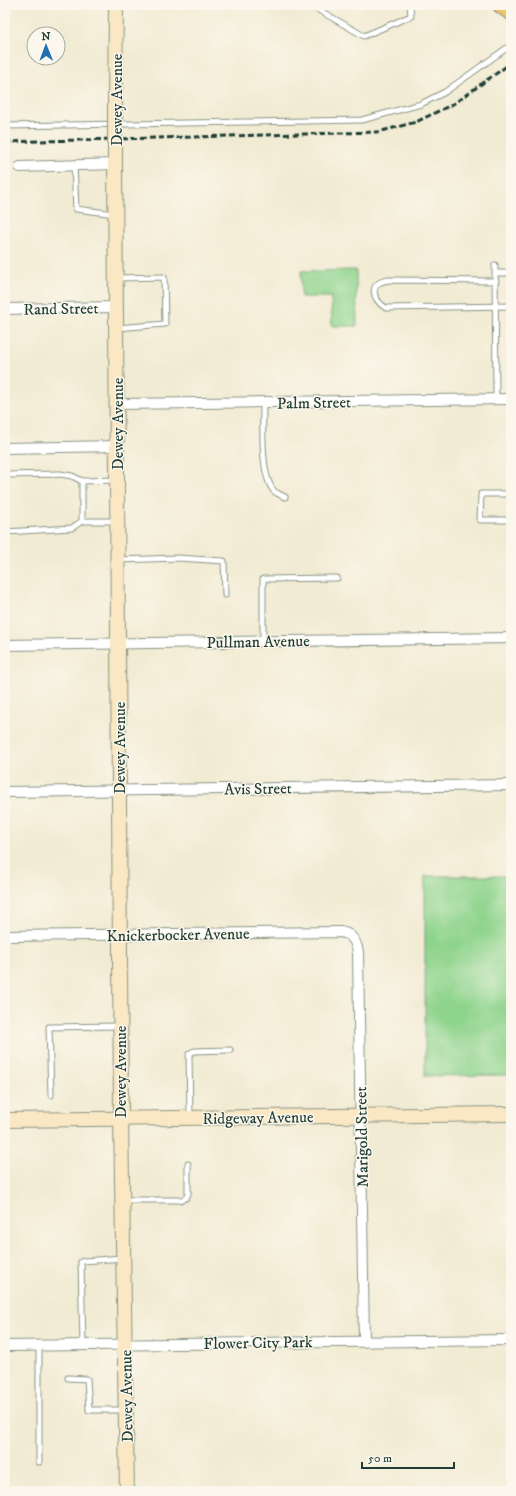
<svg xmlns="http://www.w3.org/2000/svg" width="516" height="1496" viewBox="0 0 516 1496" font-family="'IM FELL DW Pica',serif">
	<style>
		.park { fill: #8fd48d; stroke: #578860 }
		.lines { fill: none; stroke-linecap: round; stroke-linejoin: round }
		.lane-casing { stroke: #889484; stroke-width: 7 }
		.street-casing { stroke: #889484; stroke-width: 12 }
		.secondary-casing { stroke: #889484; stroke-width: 16 }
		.highway-casing { stroke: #889484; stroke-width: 20 }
		.lane { stroke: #fff; stroke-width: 5 }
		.street { stroke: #fff; stroke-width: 10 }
		.secondary { stroke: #fae7c3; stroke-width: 14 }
		.highway { stroke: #f3c26a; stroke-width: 18 }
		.rail { stroke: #1f3d34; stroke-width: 3; stroke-dasharray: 6 3; stroke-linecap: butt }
		.secondary-bridge-casing { stroke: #889484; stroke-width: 16; stroke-linecap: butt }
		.secondary-bridge { stroke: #fae7c3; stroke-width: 14 }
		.labels { text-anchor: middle; stroke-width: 3; stroke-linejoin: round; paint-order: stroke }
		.street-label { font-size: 16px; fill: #1f3d34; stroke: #fbf7ec }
	</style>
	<rect width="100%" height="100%" fill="#fbf7ec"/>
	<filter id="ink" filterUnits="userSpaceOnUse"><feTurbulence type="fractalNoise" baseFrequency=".025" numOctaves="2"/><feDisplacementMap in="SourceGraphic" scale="8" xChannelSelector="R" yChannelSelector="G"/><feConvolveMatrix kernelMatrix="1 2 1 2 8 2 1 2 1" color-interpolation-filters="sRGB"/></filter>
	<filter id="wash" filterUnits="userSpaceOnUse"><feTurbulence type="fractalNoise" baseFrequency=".012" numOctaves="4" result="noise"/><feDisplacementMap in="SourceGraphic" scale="16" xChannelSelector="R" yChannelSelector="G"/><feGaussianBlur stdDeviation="0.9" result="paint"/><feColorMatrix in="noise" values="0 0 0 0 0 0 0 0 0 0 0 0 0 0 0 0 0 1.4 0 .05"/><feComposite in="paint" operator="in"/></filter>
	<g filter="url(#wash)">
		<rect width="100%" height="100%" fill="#f2ebd3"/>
		<!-- park -->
		<g class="park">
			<polygon points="356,270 357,326 332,326 331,297 301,297 301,271"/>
			<polygon points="425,876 511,876 511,1075 425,1076"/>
		</g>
	</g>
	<g filter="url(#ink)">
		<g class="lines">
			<defs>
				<g id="lane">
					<polyline points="310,5 364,36 411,16 410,5"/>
					<polyline points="5,126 362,120 421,104 445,92 511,45"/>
					<polyline points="74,165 76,209 115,214"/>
					<polyline points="495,265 496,399"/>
					<polyline points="496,273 511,273"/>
					<polyline points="117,278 164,277 165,324 117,328"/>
					<path d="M496,281L388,280C368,283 372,299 386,308L511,306"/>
					<path d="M263,402C263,423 260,476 274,491C276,493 281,495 285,497"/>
					<polyline points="5,475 60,474 72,476 82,481 116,480"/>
					<polyline points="82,481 82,521"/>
					<polyline points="511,494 481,494 480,520 511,520"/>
					<polyline points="5,532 72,528 82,521 116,521"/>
					<polyline points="119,560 178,558 224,561 225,595"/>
					<polyline points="263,641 263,579 337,578"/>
					<polyline points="51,1095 49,1027 119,1026"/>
					<polyline points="190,1117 189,1054 194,1051 230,1050"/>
					<polyline points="123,1200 180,1200 186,1198 188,1194 188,1164"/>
					<polyline points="39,1345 39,1462"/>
					<polyline points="83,1345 81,1262 83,1261 123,1258"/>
					<polyline points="68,1378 87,1379 89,1410 125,1410"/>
				</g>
				<g id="street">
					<polyline points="20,167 115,164"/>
					<polyline points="5,309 116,307"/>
					<polyline points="117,404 511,399"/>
					<polyline points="5,448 117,446"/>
					<polyline points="5,645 511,638"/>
					<polyline points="5,792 511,785"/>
					<path d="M5,936L341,932C352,934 356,941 358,952L364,1341"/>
					<polyline points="5,1346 511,1340"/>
				</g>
				<g id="secondary">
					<polyline points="115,105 116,5"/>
					<polyline points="115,157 121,1119 127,1491"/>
					<polyline points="5,1120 511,1114"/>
				</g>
				<polyline id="highway" points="502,5 511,11"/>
			</defs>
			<!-- lane casing -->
			<use href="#lane" class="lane-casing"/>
			<!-- street casing -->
			<use href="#street" class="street-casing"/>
			<!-- secondary casing -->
			<use href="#secondary" class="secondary-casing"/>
			<!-- highway casing -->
			<use href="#highway" class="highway-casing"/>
			<!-- lane -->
			<use href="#lane" class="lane"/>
			<!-- street -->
			<use href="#street" class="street"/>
			<!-- secondary -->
			<use href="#secondary" class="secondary"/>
			<!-- highway -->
			<use href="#highway" class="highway"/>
			<!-- rail -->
			<polyline class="rail" points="5,142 378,132 416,122 453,104 511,63"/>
			<defs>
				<polyline id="secondary-bridge" points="115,105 115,157"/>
			</defs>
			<!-- secondary-bridge casing -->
			<use href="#secondary-bridge" class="secondary-bridge-casing"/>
			<!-- secondary-bridge -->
			<use href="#secondary-bridge" class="secondary-bridge"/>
		</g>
	</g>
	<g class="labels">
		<!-- street labels -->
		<g class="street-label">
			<text transform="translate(116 100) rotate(-90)" y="6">Dewey Avenue</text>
			<text transform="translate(61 308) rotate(-1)" y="6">Rand Street</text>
			<text transform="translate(314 402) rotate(-1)" y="6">Palm Street</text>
			<text transform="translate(117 424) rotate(-90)" y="6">Dewey Avenue</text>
			<text transform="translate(258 641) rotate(-1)" y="6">Pullman Avenue</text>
			<text transform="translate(119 748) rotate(-90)" y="6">Dewey Avenue</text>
			<text transform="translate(258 788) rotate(-1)" y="6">Avis Street</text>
			<text transform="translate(178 934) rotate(-1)" y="6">Knickerbocker Avenue</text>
			<text transform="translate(120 1072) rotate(-90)" y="6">Dewey Avenue</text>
			<text transform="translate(258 1117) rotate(-1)" y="6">Ridgeway Avenue</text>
			<text transform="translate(361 1137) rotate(-91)" y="6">Marigold Street</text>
			<text transform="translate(258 1342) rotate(-1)" y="6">Flower City Park</text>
			<text transform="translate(126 1396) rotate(-91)" y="6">Dewey Avenue</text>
		</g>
	</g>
	<!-- margin -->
	<rect width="516" height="1496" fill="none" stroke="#fbf7ec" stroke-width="20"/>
	<!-- north arrow -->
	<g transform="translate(46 46) rotate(359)"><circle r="19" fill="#fbf7ec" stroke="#a3ada2"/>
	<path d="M0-3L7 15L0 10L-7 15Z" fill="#1f6fb2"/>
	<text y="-6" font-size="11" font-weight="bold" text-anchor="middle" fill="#1f3d34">N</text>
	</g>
	<!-- scale -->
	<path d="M362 1462v6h92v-6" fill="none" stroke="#1f3d34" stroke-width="2"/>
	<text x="368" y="1462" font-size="12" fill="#1f3d34" stroke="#fbf7ec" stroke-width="3" paint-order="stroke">50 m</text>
</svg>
